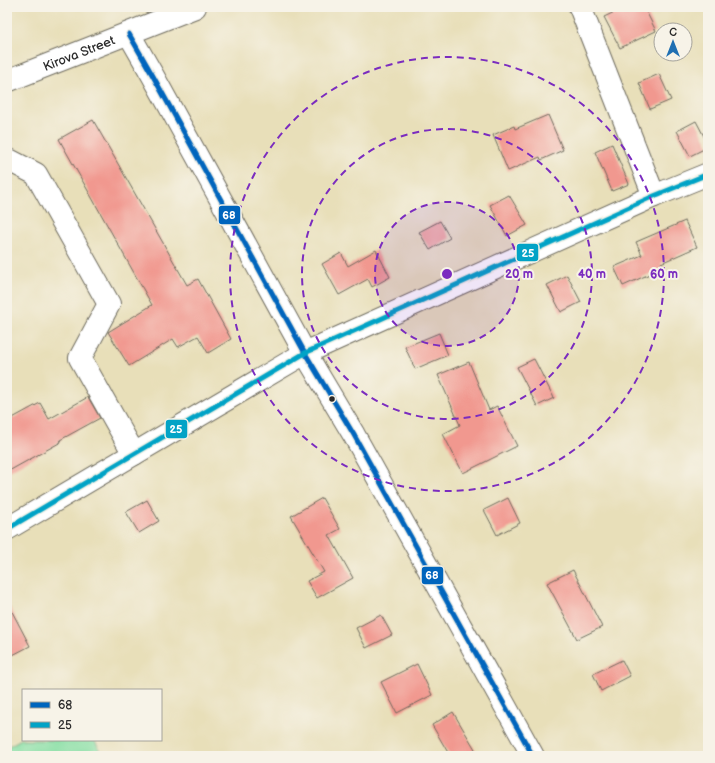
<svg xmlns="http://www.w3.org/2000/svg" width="715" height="763" viewBox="0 0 715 763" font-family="'Balsamiq Sans',sans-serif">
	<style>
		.green { fill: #86dfa4; stroke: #588568 }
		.building { fill: #f1988f }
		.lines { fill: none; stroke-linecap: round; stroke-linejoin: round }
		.minor-casing { stroke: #6d6a5d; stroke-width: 24 }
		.minor { stroke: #fff; stroke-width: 22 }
		.bus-1-casing { stroke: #f7f3e8; stroke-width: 8 }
		.bus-2-casing { stroke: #f7f3e8; stroke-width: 8 }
		.bus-1 { stroke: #0065bd; stroke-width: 5 }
		.bus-2 { stroke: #02a3c6; stroke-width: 5 }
		.ring { fill: none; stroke: #7b2cbf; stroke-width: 2; stroke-dasharray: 7 5 }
		.bus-dot { fill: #2b2b2b; stroke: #f7f3e8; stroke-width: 1.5 }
		.labels { text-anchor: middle; stroke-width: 4; stroke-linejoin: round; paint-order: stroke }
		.street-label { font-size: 13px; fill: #2b2b2b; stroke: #f7f3e8 }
		.centre { fill: #7b2cbf; stroke: #f7f3e8; stroke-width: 2 }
		.ring-label { font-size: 12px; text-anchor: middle; font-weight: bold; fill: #7b2cbf; stroke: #f7f3e8; stroke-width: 4; stroke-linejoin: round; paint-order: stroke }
		.line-badge { stroke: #f7f3e8; stroke-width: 1.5 }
		.badge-label { font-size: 11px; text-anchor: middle; font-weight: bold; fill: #fff }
	</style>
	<rect width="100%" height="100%" fill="#f7f3e8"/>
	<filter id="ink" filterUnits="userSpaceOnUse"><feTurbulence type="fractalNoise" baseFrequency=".025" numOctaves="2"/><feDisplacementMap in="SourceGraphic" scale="8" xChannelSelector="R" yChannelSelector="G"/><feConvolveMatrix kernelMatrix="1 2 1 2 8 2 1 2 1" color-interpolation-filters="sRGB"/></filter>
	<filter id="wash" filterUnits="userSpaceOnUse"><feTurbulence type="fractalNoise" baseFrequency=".012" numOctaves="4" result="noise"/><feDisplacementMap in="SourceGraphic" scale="16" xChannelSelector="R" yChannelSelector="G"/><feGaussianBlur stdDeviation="0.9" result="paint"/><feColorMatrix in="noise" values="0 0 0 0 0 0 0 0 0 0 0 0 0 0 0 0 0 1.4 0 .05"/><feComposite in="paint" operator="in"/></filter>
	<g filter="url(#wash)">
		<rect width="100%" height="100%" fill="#e8dfb9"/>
		<!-- green -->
		<polygon class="green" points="23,738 23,740 94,740 103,756 7,756 7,747"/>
		<g id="blocks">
			<!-- building -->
			<g class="building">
				<polygon points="625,7 644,7 656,31 620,48 604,17"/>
				<polygon points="659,74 671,100 650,109 639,83"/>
				<polygon points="548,115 563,150 541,160 540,157 508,171 493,135 514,126 515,129"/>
				<polygon points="93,120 187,285 198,279 231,339 208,353 198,336 178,347 173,339 129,366 108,332 152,305 59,139"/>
				<polygon points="696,121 708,144 708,147 690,156 677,131"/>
				<polygon points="612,144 629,184 612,191 595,152"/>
				<polygon points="509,195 527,225 507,236 490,205"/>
				<polygon points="440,221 450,238 430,250 419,232"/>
				<polygon points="685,221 697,247 661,263 663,268 623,286 614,267 642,255 636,242"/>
				<polygon points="376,250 390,277 372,287 368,279 339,295 322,264 341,253 348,266"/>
				<polygon points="567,275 581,302 561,312 547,285"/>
				<polygon points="439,333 448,355 415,369 405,347"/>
				<polygon points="534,359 554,398 537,406 517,367"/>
				<polygon points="469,362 489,410 497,406 517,446 463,473 443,434 460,425 438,375"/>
				<polygon points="88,397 100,418 60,440 61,442 7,472 7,421 40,403 49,419"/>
				<polygon points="322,498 340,529 329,535 353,578 317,598 307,581 324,572 291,516"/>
				<polygon points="508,498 520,523 497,535 484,510"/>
				<polygon points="147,500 159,521 139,533 126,512"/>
				<polygon points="573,570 602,627 577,639 547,583"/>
				<polygon points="7,602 30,646 7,658"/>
				<polygon points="381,615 392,635 366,648 356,628"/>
				<polygon points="622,660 630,676 601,691 593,674"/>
				<polygon points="417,664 432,695 397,713 381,682"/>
				<polygon points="453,712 479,756 450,756 432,725"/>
			</g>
		</g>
	</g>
	<g filter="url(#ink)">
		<use href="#blocks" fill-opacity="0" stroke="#6d6a5d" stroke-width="1"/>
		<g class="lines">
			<defs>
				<g id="minor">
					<polyline points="580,7 654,196"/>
					<polyline points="129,34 153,76 305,353 354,435 533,756"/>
					<path id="s1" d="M7,81L195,7"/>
					<polyline points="7,159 36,174 109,304 80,358 134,454"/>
					<polyline points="7,529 305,353 654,196 708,174"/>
				</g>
			</defs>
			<!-- minor casing -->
			<use href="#minor" class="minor-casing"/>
			<!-- minor -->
			<use href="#minor" class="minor"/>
			<defs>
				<polyline id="bus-1" points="129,34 153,76 305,353 354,435 533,756"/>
				<polyline id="bus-2" points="7,529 305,353 654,196 708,174"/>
			</defs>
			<!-- bus-1 casing -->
			<use href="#bus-1" class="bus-1-casing"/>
			<!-- bus-2 casing -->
			<use href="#bus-2" class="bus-2-casing"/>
			<!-- bus-1 -->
			<use href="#bus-1" class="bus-1"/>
			<!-- bus-2 -->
			<use href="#bus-2" class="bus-2"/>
		</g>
	</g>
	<!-- distance rings -->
	<circle cx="447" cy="274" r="72" fill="#7b2cbf" fill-opacity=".12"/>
	<g class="ring">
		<circle cx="447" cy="274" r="72"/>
		<circle cx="447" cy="274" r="145"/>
		<circle cx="447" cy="274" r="217"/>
	</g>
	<!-- markers -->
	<circle class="bus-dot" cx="332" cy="399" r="3.5"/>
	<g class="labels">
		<!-- street labels -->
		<g class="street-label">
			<text dy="5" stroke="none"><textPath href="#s1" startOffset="77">Kirova Street</textPath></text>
		</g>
	</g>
	<circle cx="447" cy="274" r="6" class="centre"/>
	<g class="ring-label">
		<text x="519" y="278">20 m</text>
		<text x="592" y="278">40 m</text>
		<text x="664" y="278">60 m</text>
	</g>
	<g class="line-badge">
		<rect x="218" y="205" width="23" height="20" rx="4" fill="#0065bd"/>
		<rect x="516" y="243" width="23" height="19" rx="4" fill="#02a3c6"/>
		<rect x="165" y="419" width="23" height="20" rx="4" fill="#02a3c6"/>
		<rect x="421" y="566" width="23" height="19" rx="4" fill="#0065bd"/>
	</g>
	<g class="badge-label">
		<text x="229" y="219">68</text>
		<text x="528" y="257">25</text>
		<text x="176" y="433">25</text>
		<text x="432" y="579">68</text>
	</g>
	<!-- margin -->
	<rect width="715" height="763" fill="none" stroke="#f7f3e8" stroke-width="24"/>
	<!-- legend -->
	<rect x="22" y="689" width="140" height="52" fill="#f7f3e8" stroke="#a5a39c"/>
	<rect x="30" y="702" width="20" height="6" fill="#0065bd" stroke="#a5a39c"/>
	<text x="58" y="709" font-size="12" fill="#2b2b2b">68</text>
	<rect x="30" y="722" width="20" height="6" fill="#02a3c6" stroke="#a5a39c"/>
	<text x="58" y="729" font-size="12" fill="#2b2b2b">25</text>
	<!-- north arrow -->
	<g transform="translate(673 42)"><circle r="19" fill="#f7f3e8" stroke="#a5a39c"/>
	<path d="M0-3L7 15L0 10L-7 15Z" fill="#1f6fb2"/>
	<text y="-6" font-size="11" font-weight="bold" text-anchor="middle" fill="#2b2b2b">С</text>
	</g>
</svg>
